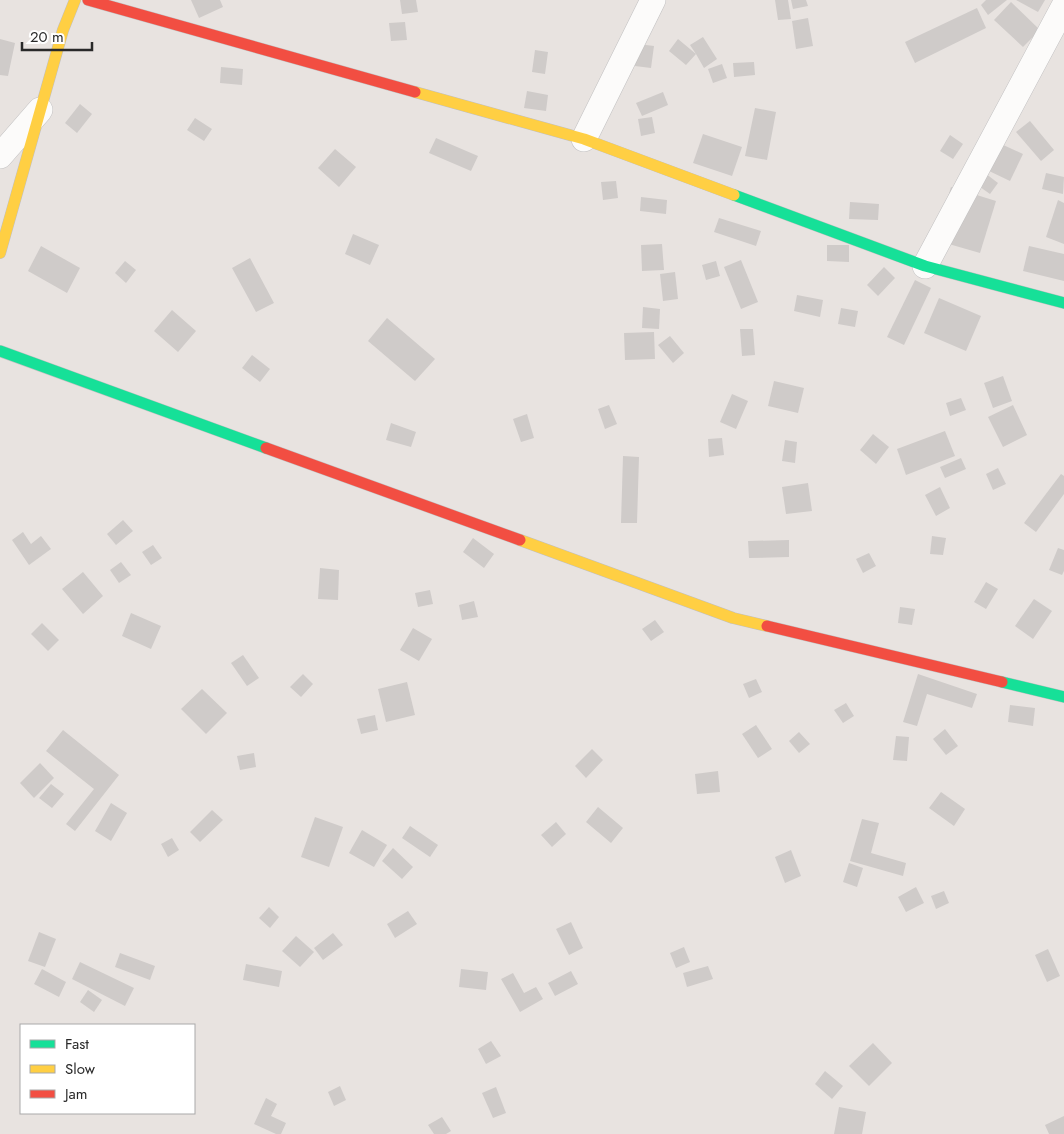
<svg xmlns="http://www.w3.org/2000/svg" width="1064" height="1134" viewBox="0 0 1064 1134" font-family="Jost,sans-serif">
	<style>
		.building { fill: #cfcbc9 }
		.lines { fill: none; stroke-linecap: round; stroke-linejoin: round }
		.street-casing { stroke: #c1c0c1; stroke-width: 26 }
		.fast-casing { stroke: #c1c0c1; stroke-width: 12 }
		.slow-casing { stroke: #c1c0c1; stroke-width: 12 }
		.jam-casing { stroke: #c1c0c1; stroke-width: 12 }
		.street { stroke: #fcfbfa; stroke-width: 25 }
		.fast { stroke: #16e098; stroke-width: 11 }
		.slow { stroke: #ffcf43; stroke-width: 11 }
		.jam { stroke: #f24e42; stroke-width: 11 }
	</style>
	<rect width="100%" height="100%" fill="#e8e3e0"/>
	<!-- building -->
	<g class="building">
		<polygon points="191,0 220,0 223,7 199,18"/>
		<polygon points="400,0 416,0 418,12 402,14"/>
		<polygon points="775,0 788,0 791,19 778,20"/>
		<polygon points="791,0 806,0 808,6 793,9"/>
		<polygon points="986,0 1007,0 988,15 981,5"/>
		<polygon points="1016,0 1045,0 1038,12"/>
		<polygon points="1011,2 1040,30 1023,47 994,20"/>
		<polygon points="977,8 986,28 915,63 905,42"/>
		<polygon points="808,18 813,46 796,49 792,21"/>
		<polygon points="405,22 407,40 391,41 389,23"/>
		<polygon points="703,37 717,59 704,68 696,54 686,65 669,51 678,39 696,54 690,45"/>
		<polygon points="0,39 15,43 8,76 0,75"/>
		<polygon points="638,44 654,46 651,68 635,66"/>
		<polygon points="535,50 548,52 545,74 532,72"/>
		<polygon points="754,62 755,75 734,77 733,63"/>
		<polygon points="722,64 727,78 713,83 708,69"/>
		<polygon points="221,67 243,69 242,85 220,83"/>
		<polygon points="527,91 548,95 546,111 524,108"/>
		<polygon points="663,92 668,105 642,116 636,103"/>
		<polygon points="80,104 92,114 77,133 65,123"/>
		<polygon points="755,108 776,112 767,160 745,156"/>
		<polygon points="652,117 655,133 641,136 638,119"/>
		<polygon points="195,118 212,129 204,141 187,130"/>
		<polygon points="1030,121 1054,150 1041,161 1016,132"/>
		<polygon points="703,134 742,147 732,176 693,163"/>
		<polygon points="950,135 963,144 953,159 940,151"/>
		<polygon points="436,138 478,156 471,171 429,153"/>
		<polygon points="999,143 1023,154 1010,181 987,170"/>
		<polygon points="335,149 356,167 339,187 318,168"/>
		<polygon points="981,170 998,183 990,194 973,182"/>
		<polygon points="1046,173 1064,177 1063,194 1042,189"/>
		<polygon points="616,181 618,198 603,200 601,182"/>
		<polygon points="951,187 996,201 980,253 935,240"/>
		<polygon points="641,197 667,200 666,214 640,211"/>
		<polygon points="1058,200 1064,203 1064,244 1046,237"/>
		<polygon points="850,202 879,204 878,220 849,219"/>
		<polygon points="719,218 761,231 756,246 714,232"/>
		<polygon points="353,234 379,245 370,265 345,254"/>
		<polygon points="662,244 664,270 642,271 641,245"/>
		<polygon points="827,245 849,245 849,262 827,261"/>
		<polygon points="41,246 80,268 67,293 28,271"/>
		<polygon points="1029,246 1064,254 1064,281 1023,271"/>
		<polygon points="250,258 274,303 256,312 232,268"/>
		<polygon points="741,260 758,302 741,309 724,267"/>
		<polygon points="125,261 136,270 126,283 115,273"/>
		<polygon points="716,261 720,276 706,280 702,265"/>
		<polygon points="884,267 895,278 878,296 867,285"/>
		<polygon points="675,272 678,299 663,301 660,274"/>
		<polygon points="915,280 931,288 904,345 887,337"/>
		<polygon points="797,295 823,300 820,317 794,311"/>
		<polygon points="939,298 981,316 966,351 924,333"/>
		<polygon points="643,307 660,309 659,329 642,328"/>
		<polygon points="841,308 858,311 855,327 838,324"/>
		<polygon points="172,310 196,331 178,352 154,331"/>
		<polygon points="387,318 435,359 415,381 368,341"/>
		<polygon points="740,329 753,329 755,355 742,356"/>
		<polygon points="654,332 655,359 625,360 624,333"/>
		<polygon points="670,336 684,353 673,363 658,345"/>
		<polygon points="252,355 270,369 260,382 242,368"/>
		<polygon points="1003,376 1012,401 993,408 984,383"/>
		<polygon points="774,381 804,388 798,413 768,406"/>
		<polygon points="732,394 748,401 736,429 720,422"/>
		<polygon points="961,398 966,410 950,416 946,403"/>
		<polygon points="609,405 617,424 605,429 598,409"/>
		<polygon points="1013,405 1027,435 1003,447 988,417"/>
		<polygon points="527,414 534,438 521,442 513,419"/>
		<polygon points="391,423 416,432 411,447 386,440"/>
		<polygon points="945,431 955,456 906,475 897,449"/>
		<polygon points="873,434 889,447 876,464 860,450"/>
		<polygon points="722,438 724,455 709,457 708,439"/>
		<polygon points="785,440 797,442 795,463 782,461"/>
		<polygon points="623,456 639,457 637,523 621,523"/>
		<polygon points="961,458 966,469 945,478 940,467"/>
		<polygon points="998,468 1006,484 993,490 986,474"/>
		<polygon points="1061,474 1064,476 1064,494 1036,532 1024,523"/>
		<polygon points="808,483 812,511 786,514 782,487"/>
		<polygon points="940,487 950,508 936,516 925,495"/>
		<polygon points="123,520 133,531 116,545 107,534"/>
		<polygon points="23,532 31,544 41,536 51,549 29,565 12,540"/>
		<polygon points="932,536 946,538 943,555 930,554"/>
		<polygon points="473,538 494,554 484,568 463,552"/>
		<polygon points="789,540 789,557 749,558 748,541"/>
		<polygon points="153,545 162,558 151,565 142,552"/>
		<polygon points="1058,548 1064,550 1064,571 1062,575 1049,570"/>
		<polygon points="869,553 876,566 863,573 856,559"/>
		<polygon points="121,562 131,575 119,583 110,570"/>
		<polygon points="320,568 339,570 338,600 318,599"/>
		<polygon points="83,572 103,596 83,614 62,589"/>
		<polygon points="986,582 998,589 986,609 974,602"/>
		<polygon points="430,590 433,604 418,607 415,593"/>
		<polygon points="1034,599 1052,611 1033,639 1015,626"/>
		<polygon points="474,601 478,617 462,620 459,605"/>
		<polygon points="900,607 915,609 912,625 898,623"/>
		<polygon points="131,613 161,626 151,649 122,636"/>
		<polygon points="655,620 664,632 651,641 642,629"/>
		<polygon points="42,623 59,640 48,651 31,634"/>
		<polygon points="413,628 432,639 419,661 400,650"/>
		<polygon points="243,655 259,678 247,686 231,663"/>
		<polygon points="303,674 313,684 301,697 290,687"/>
		<polygon points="918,674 977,694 972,708 927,694 917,726 903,722"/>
		<polygon points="756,679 762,692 749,698 743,684"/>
		<polygon points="407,682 415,715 386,722 378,689"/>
		<polygon points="202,689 227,713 206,734 181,709"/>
		<polygon points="846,703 854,716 843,723 834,710"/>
		<polygon points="1010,705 1035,708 1033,726 1008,722"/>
		<polygon points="375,715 378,730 361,734 357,719"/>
		<polygon points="756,725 772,749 758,758 742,734"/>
		<polygon points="945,729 958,746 946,755 933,739"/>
		<polygon points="63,730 119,775 75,831 66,824 94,789 46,751"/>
		<polygon points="799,732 810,744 799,753 789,741"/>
		<polygon points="896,736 909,737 907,761 893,760"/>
		<polygon points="592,749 603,760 586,778 575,766"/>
		<polygon points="254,753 256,767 240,770 237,756"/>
		<polygon points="40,763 54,778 34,798 20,783"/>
		<polygon points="718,771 720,792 697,794 695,774"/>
		<polygon points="51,784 64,794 52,808 39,798"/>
		<polygon points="941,792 965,809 954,826 929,808"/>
		<polygon points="111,803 127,813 111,841 95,831"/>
		<polygon points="598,807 623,828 611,843 586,822"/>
		<polygon points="212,810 223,820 200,842 190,832"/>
		<polygon points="315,817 343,827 329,867 301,857"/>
		<polygon points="862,819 879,823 871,853 906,863 903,876 850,861"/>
		<polygon points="556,822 566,834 552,847 541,835"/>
		<polygon points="410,826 438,845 430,857 402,838"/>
		<polygon points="362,830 387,845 374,867 349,853"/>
		<polygon points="172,838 179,850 168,857 161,844"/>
		<polygon points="393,848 413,867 402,879 382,861"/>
		<polygon points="791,850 801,876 785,883 775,857"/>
		<polygon points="849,863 863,868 857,887 843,882"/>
		<polygon points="916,887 924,903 906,912 898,897"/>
		<polygon points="944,891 949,903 936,909 931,896"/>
		<polygon points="269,907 279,917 270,928 259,918"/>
		<polygon points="408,911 417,924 395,938 387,924"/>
		<polygon points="571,922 583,948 569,955 556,929"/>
		<polygon points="39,932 56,939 45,967 28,961"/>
		<polygon points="333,933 343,945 323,960 314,948"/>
		<polygon points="296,936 314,952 300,967 282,951"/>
		<polygon points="684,947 690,962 676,968 670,953"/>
		<polygon points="1048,949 1060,976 1047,982 1035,955"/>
		<polygon points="120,953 155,966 150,980 115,967"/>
		<polygon points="80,962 134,988 125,1006 72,979"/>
		<polygon points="246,964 282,971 279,987 243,980"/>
		<polygon points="708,966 713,979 687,987 683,973"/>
		<polygon points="42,969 66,982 59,997 34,984"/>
		<polygon points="461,969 488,972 486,990 459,987"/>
		<polygon points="571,971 578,984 555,996 548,983"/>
		<polygon points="513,973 524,993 536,987 543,999 520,1012 501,979"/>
		<polygon points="88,990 102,1000 94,1012 80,1002"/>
		<polygon points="491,1041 501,1056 486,1064 478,1049"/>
		<polygon points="873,1043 892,1063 869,1086 849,1066"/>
		<polygon points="825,1071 843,1086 832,1099 815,1084"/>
		<polygon points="340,1086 346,1100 334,1106 328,1092"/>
		<polygon points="496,1087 506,1113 493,1118 482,1093"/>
		<polygon points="266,1098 277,1104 271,1116 286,1123 281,1134 276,1134 254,1124"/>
		<polygon points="839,1107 866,1112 862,1134 834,1134"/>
		<polygon points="1064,1116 1064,1134 1049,1134 1045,1125"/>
		<polygon points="442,1117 451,1131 446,1134 434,1134 428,1125"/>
	</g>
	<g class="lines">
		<defs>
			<g id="street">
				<polyline points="584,139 653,0"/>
				<polyline points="0,156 40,110"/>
				<polyline points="925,266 1064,6"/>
			</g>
			<g id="fast">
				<polyline points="734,195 925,266 1064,303"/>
				<polyline points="0,351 266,448"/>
				<polyline points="1002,682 1064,697"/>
			</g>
			<g id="slow">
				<polyline points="415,92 584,139 734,195"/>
				<polyline points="0,253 63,30 75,0"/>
				<polyline points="520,540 733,618 767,626"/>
			</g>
			<g id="jam">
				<polyline points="88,0 415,92"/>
				<polyline points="266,448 520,540"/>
				<polyline points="767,626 1002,682"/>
			</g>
		</defs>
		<!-- street casing -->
		<use href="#street" class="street-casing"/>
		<!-- fast casing -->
		<use href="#fast" class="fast-casing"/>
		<!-- slow casing -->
		<use href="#slow" class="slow-casing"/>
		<!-- jam casing -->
		<use href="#jam" class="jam-casing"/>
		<!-- street -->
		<use href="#street" class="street"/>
		<!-- fast -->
		<use href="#fast" class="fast"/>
		<!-- slow -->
		<use href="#slow" class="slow"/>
		<!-- jam -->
		<use href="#jam" class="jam"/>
	</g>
	<!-- legend -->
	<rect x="20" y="1024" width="175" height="90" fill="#ffffff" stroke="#a9a9a9"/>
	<rect x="30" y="1040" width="25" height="8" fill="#16e098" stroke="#a9a9a9"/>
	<text x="65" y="1049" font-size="15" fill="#292929">Fast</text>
	<rect x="30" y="1065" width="25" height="8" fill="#ffcf43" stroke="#a9a9a9"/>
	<text x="65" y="1074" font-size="15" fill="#292929">Slow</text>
	<rect x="30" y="1090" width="25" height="8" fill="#f24e42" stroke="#a9a9a9"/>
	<text x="65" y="1099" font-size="15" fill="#292929">Jam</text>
	<!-- scale -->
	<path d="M22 42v8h70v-8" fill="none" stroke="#292929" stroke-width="2.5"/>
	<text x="30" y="42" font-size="15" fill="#292929" stroke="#ffffff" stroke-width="4" paint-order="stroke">20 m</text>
</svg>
